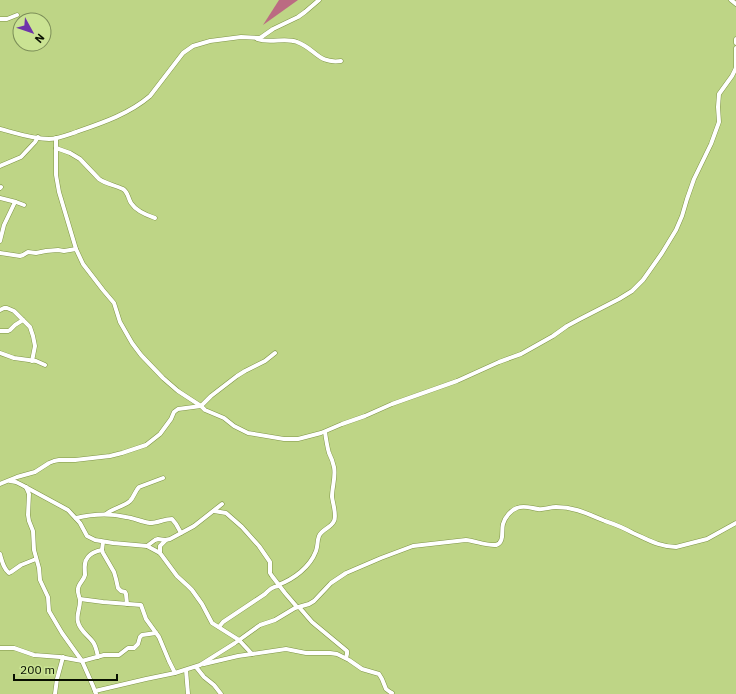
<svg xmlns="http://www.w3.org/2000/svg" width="736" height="694" viewBox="0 0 736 694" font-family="'IBM Plex Sans',sans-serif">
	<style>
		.forest { fill: #bb6b82 }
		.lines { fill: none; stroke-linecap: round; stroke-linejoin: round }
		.minor-casing { stroke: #7f9447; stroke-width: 5 }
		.minor { stroke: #fff; stroke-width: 4 }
	</style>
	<rect width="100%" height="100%" fill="#bed586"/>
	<!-- forest -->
	<polygon class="forest" points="279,0 298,0 263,25"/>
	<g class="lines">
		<defs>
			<g id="minor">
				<polyline points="731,0 736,4"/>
				<polyline points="0,19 7,19 17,15"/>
				<path d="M257,39C270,44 285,37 297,42C316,49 318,64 341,61"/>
				<polyline points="736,39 736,43"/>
				<path d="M0,129C16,133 32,139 49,139C57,139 67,135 76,132C102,123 129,114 150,96L183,53L193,46L210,41L241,37L260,38L273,29L298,17L305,12L319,0"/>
				<polyline points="56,138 56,175 59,192 76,249 83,264 103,290 114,303 120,322 132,343 141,355 163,378 178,391 201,406 205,410 224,418 234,426 248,433 284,439 298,439 321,433 342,424 365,416 392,404 457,381 499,362 521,354 553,336 567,326 580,319 619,299 632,291 643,280 662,253 676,230 682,216 687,199 694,179 711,144 719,122 718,107 719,94 732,76 736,68 736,48"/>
				<path d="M56,148L70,153L80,159L99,179C106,184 115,185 123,189C128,192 128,198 131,203C136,211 146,215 155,218"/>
				<polyline points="0,166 21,157 35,142 38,137"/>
				<polyline points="0,188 1,187"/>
				<polyline points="0,198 16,202 24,205"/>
				<polyline points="0,241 4,225 15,202"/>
				<polyline points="0,253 20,256 23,255 28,252 36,253 46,251 58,250 64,251 76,249"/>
				<polyline points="0,310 4,308 7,308 14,311 30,327 33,336 35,346 32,361"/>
				<polyline points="0,331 8,331 10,330 15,325 23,320"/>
				<polyline points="0,353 14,358 36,361 45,365"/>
				<polyline points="10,481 16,482 22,485 68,510 80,523 87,536 95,540 113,543 147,546 160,553 177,576 188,586 192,590 202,604 212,623 239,640 252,654"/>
				<polyline points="0,484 17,477 35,472 49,463 54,461 59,460 75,460 110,456 122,453 146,445 160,434 171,419 174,412 178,409 201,406 211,396 237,376 245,371 265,361 275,353"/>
				<polyline points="26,487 29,494 28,515 29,521 33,531 34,550 39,568 40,580 48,597 49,611 62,633 82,661 93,686 96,694"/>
				<polyline points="214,511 226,513 242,527 259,546 270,562 270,573 272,576 285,593 297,607"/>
				<path d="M106,514C113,508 123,507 130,501C134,497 135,491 139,487L163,478"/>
				<path d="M76,518C93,514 109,513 126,517C134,518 142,522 150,523C158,523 164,519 172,519L176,524L181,533"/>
				<polyline points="103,542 102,550 103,553 114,572 116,579 118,588 121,591 125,592 126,594 127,604"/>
				<polyline points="147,546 155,540 158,539 165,540 170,539 194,526 222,504"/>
				<polyline points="160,553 160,546 166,540"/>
				<path d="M0,554C2,561 3,568 9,573L11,572L21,565L36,559"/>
				<path d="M278,585C294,579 310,567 316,551C318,546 317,541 319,536C322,529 331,528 334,521C337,516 333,504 332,497C332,487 336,477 334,467C333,462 331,457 329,453C327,446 326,439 325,432"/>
				<polyline points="80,599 103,602 141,605 146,619 159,637 169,661 175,673"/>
				<polyline points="299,607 312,622 347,651 347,654 346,658"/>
				<path d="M219,627L223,622L265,594C270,589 272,587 279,586"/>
				<polyline points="0,648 14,648 34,655 60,657 82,661 104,655 119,655 128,648 134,648 138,644 140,637 142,635 156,633"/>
				<path d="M98,657C97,652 96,646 93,642C88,635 80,631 78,622C76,615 80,609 80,601C80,597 77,593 78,589C78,584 84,580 85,575C85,569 83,563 88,557C91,553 97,551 102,550"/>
				<polyline points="204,664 238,656 286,649 306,653 330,653 337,654 349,660 362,669 379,674 382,679 386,689 390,692 392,693"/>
				<polyline points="196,667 204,677 214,685 221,694"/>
				<polyline points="186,670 188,694"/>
				<path d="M95,691L146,679L175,673L200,665L235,643L260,625L275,620L295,608L309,604L314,601L331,583L346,573L381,558L413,546L466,540C475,541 488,546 496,545C505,542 501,531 503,524C505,517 511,510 517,508C524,505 531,508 538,509C543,510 550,507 556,507C575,507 588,514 605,521C614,524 624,528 633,533C647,539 659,547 676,547L707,539L736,523"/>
				<polyline points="55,694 57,679 63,657"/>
			</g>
		</defs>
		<!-- minor casing -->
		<use href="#minor" class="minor-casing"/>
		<!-- minor -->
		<use href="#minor" class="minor"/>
	</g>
	<!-- north arrow -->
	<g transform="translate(32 32) rotate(130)"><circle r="19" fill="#cae393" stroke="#7c8e58"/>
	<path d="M0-3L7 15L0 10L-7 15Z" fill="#6e34aa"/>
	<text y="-6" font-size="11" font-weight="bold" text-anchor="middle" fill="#080f00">N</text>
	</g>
	<!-- scale -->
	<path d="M14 674v6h103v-6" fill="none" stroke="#080f00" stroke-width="2"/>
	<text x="20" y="674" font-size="12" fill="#080f00" stroke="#cae393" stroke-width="3" paint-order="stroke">200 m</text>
</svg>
